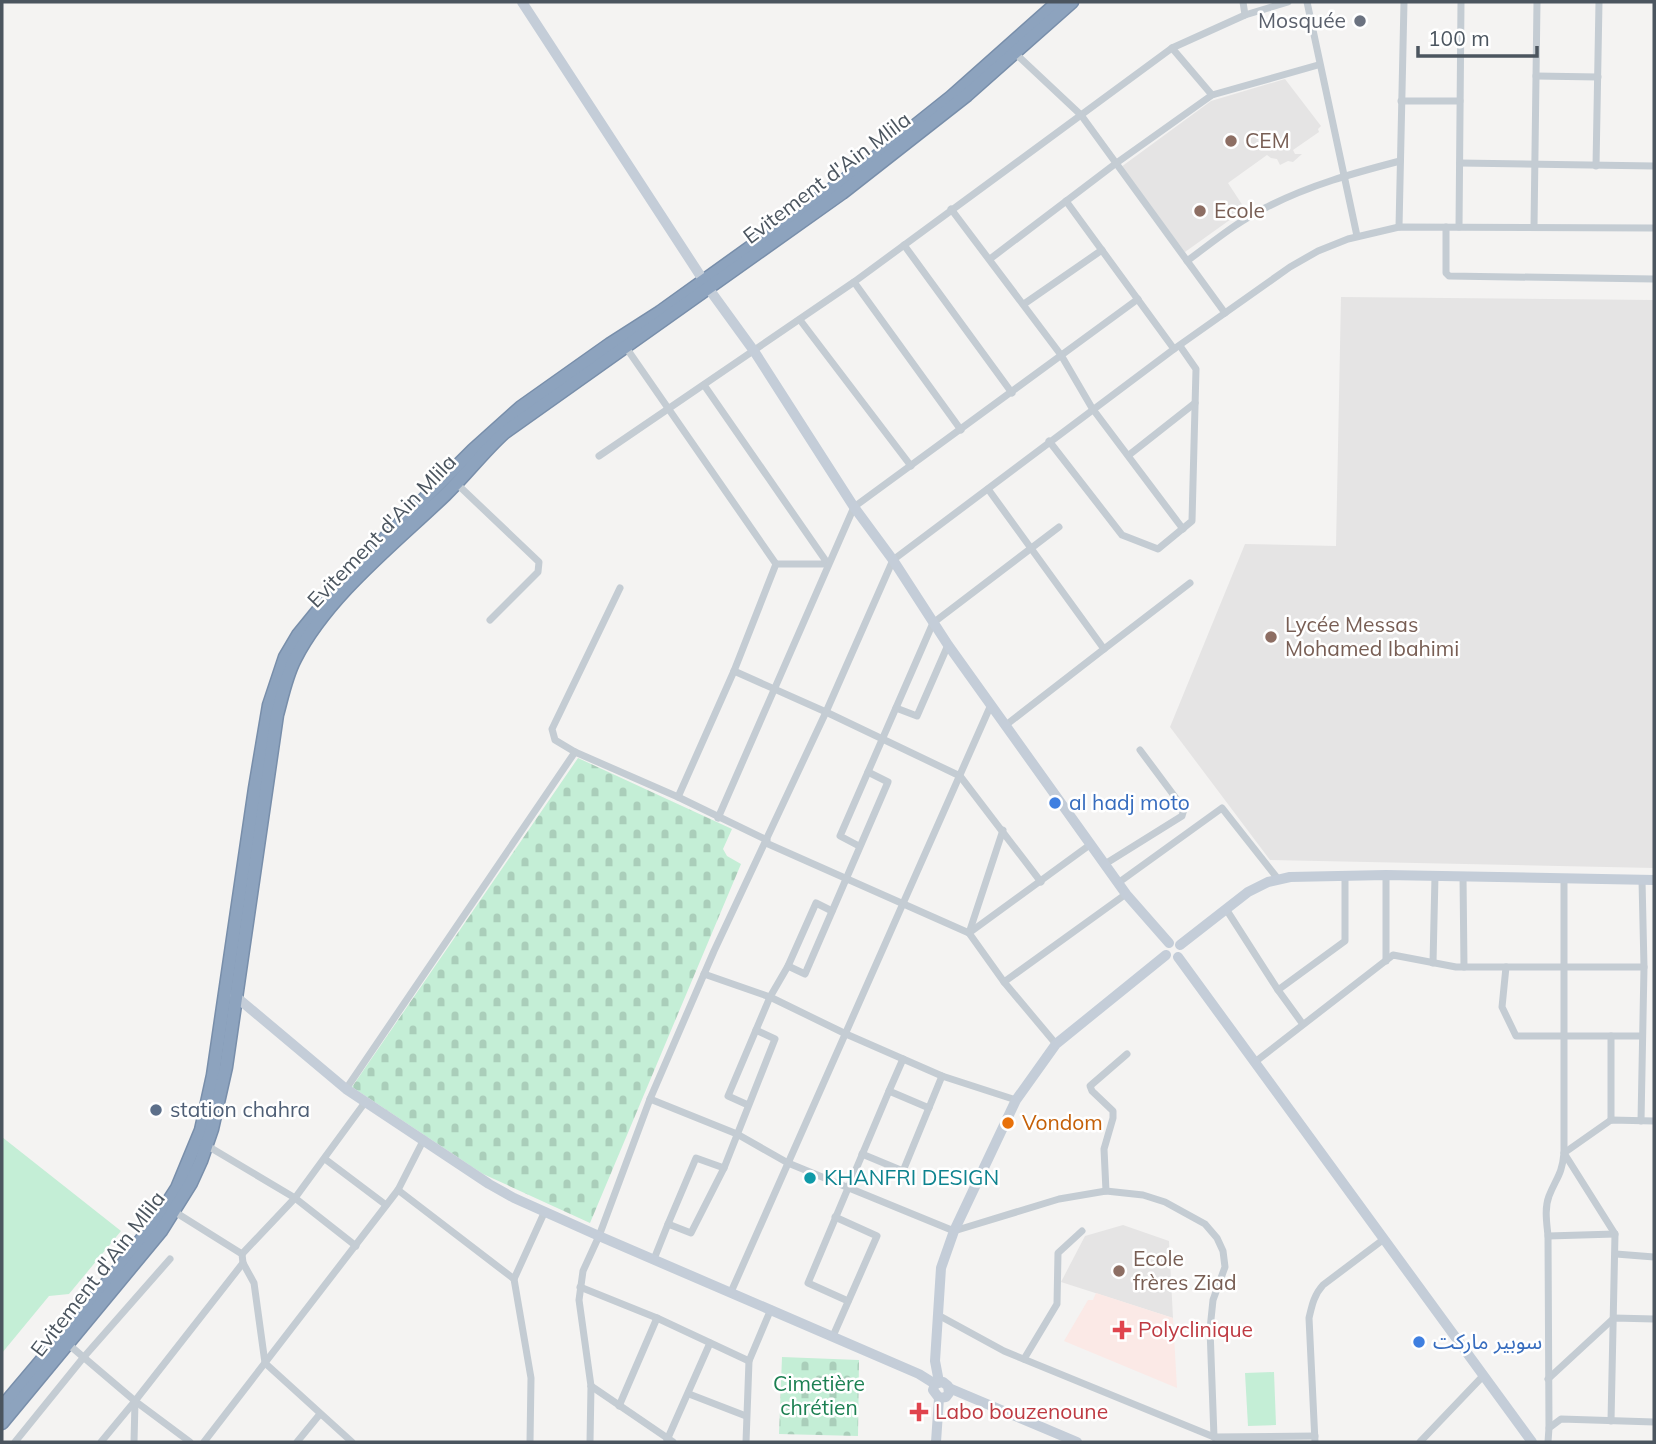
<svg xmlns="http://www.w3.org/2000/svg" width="1656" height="1444" viewBox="0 0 1656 1444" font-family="Mulish,'Noto Sans Arabic',sans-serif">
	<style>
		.education { fill: #e5e4e4 }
		.medical { fill: #fbe9e6 }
		.cemetery { fill: url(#cemetery-stones) }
		.pitch { fill: #c4eed6 }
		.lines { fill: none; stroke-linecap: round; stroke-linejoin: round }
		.highway-casing { stroke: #788eaa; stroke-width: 15 }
		.street { stroke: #c4ccd3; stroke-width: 7 }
		.secondary { stroke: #c4cdd8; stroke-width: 10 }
		.highway { stroke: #8da3be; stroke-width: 12 }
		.worship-dot { fill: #6b7280; stroke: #fff; stroke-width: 2.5 }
		.education-dot { fill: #8d6e63; stroke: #fff; stroke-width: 2.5 }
		.shop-dot { fill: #3f7fe0; stroke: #fff; stroke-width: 2.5 }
		.service-dot { fill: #5c6f8a; stroke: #fff; stroke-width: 2.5 }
		.food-dot { fill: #e8710a; stroke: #fff; stroke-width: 2.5 }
		.culture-dot { fill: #0f9aa8; stroke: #fff; stroke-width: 2.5 }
		.health-dot { fill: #e0444e; stroke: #fff; stroke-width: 2.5 }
		.labels { text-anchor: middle; stroke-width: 5; stroke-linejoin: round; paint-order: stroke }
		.worship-label { font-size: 21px; fill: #5b616d; stroke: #fff; text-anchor: end }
		.education-label { font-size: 21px; fill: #785e54; stroke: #fff; text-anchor: start }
		.street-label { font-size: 21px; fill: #4b555f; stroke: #fff }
		.shop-label { font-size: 21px; fill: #366cbe; stroke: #fff; text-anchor: start }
		.service-label { font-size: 21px; fill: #4e5e75; stroke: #fff; text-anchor: start }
		.food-label { font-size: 21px; fill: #c56008; stroke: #fff; text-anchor: start }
		.culture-label { font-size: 21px; fill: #0d838f; stroke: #fff; text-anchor: start }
		.health-label { font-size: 21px; fill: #be3a42; stroke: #fff; text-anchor: start }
		.park-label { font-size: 21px; fill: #1c8052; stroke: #fff }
	</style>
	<defs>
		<pattern id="cemetery-stones" width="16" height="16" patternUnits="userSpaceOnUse" patternTransform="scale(1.75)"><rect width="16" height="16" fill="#c4eed6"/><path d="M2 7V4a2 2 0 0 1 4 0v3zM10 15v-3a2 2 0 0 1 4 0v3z" fill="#aaceba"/></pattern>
	</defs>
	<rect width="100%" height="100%" fill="#f4f3f2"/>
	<!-- education -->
	<g class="education">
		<polygon points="1285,79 1321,126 1318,129 1319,132 1293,150 1295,154 1302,154 1293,162 1288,161 1280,165 1277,159 1271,158 1267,155 1228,183 1245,209 1185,252 1121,167 1211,101"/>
		<polygon points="1341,297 1654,300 1654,868 1270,860 1170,727 1245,544 1336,546"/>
		<polygon points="1123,1225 1169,1241 1173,1318 1061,1282 1085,1236"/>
	</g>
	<!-- medical -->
	<polygon class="medical" points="1096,1293 1173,1318 1177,1388 1064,1341 1088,1300 1093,1300"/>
	<!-- cemetery -->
	<g class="cemetery">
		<polygon points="578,758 732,829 723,849 727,856 741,864 590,1223 483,1174 352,1087"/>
		<polygon points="782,1357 859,1360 858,1436 779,1434"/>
	</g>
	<!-- pitch -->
	<g class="pitch">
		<polygon points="2,1137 121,1231 69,1294 49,1296 2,1353"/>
		<polygon points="1274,1372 1276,1425 1248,1426 1245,1373"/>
	</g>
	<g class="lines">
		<defs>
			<g id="highway">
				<polyline points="2,1407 122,1265 159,1216 177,1188 201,1130 213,1075 255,788 269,705 285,657 298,635 342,581 473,450 521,407 610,344 660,312 872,160 951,97 1058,2"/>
				<path d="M2,1423L161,1231L191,1183L201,1161L212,1129L226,1067L277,715C282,697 286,676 295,659C327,596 395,543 445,495C466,475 483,452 504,433L842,193L967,95L1072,2"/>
			</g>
		</defs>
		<!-- highway casing -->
		<use href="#highway" class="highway-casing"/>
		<!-- street -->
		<g class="street">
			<polyline points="1243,2 1245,15"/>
			<polyline points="1307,2 1357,236"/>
			<polyline points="1172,48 1212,95 1318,65"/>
			<polyline points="1016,54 1081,115 1225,313"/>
			<polyline points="1536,76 1598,77"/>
			<polyline points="1401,101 1460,101"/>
			<polyline points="1460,163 1654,166"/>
			<polyline points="1596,166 1599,2"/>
			<polyline points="1066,201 1174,349"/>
			<polyline points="951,209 1061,355 1092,408 1183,529"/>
			<polyline points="1399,227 1404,2"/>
			<polyline points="1446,227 1446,273 1449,276 1654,279"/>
			<polyline points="1459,227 1461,2"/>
			<polyline points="1534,227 1537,2"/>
			<polyline points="904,245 1012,393"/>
			<polyline points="990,259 1115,164 1212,95"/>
			<path d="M1187,261C1213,242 1238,221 1267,207C1310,185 1354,173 1400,161"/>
			<polyline points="854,282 961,430"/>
			<polyline points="1024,304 1102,250"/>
			<polyline points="800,320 911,466"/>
			<polyline points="625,346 776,564"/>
			<polyline points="1049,441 1122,535 1158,549 1192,521 1196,369 1180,346"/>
			<polyline points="1129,455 1195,403"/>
			<polyline points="599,456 854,282 1172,48 1245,15 1288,2"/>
			<polyline points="457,484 539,562 538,572 490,620"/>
			<polyline points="988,489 1104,649 1190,583"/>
			<polyline points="620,588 552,729 555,740 575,752 678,797 767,840"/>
			<polyline points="734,671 826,712 960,776 1041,882"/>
			<polyline points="896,708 917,716 948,645"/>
			<polyline points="1006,725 1104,649"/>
			<polyline points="678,797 734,671 776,564 828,564 704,385"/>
			<polyline points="718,818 854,507 1138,299"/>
			<polyline points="766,843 969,933 1003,830"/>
			<polyline points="859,846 840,836 933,623 1059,527"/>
			<polyline points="1105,864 1182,816 1184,809 1140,750"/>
			<polyline points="1386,875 1386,961"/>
			<polyline points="1463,876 1464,967"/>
			<polyline points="1118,883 1222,808 1278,879"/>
			<polyline points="1226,909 1278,990 1302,1023"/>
			<polyline points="1433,963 1435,876"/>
			<polyline points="788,966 805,974 888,782 868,772"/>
			<polyline points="1506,967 1502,1007 1516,1036 1642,1036"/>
			<polyline points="704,974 770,997 846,1034 942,1076 1016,1100"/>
			<polyline points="1004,982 1126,894"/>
			<polyline points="1278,990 1345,941 1345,875"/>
			<polyline points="1611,1036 1611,1120"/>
			<polyline points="1056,1044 1004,982 969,933 1091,844"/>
			<polyline points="903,1059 889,1091 929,1108"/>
			<polyline points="1255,1062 1393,955 1456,967 1644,967"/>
			<polyline points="346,1089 575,752"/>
			<polyline points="650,1099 737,1134 788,1163 954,1231 1059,1199 1106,1191 1143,1195 1165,1202 1205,1224 1217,1238 1223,1251 1225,1267 1213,1300 1210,1329 1214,1437"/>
			<polyline points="748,1105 728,1096 770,997 788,966 816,903 832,911"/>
			<polyline points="1641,1121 1644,967 1642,880"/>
			<polyline points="206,1145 295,1198 356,1246"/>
			<polyline points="862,1154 903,1171 942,1076"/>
			<polyline points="325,1159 386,1205"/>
			<polyline points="398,1190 514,1279 545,1211"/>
			<polyline points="1106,1191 1104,1149 1113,1118 1113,1111 1092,1091 1090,1086 1127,1054"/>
			<polyline points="175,1212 242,1254 243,1263 254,1283 265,1363 352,1442"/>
			<polyline points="668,1224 696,1158 724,1168"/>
			<polyline points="1548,1236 1615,1234"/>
			<polyline points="242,1254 295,1198 366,1101"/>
			<polyline points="1616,1254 1654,1257"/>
			<polyline points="654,1259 668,1224 691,1233 724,1168 775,1039 756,1030"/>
			<polyline points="514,1279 531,1378 530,1442"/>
			<polyline points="580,1287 657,1318 749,1361"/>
			<polyline points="731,1292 990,707"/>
			<polyline points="848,1301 808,1283 889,1091"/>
			<polyline points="938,1315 1004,1351 1214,1437 1315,1436"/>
			<polyline points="833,1336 877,1236 835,1217"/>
			<polyline points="68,1344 135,1401 243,1263"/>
			<polyline points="1024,1359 1057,1304 1058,1253 1082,1231"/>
			<polyline points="1548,1379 1614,1318 1654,1319"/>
			<polyline points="591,1386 673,1442"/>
			<polyline points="689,1394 746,1416"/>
			<polyline points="135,1401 190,1442"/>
			<polyline points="619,1406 657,1318"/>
			<polyline points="1611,1421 1615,1234 1564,1153 1611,1120 1654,1121"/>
			<path d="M1549,1428L1548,1236C1547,1224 1544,1209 1549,1196C1556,1178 1562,1175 1564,1153V878"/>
			<polyline points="667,1440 710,1343"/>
			<polyline points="15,1442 83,1358 170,1259"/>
			<polyline points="101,1442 135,1401"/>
			<polyline points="134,1442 135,1402"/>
			<polyline points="204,1442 398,1190 424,1139"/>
			<polyline points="297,1442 320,1414"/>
			<polyline points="590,1442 591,1386 579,1300 583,1271 599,1236 650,1099 714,951 826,712 893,560 1174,349 1290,267 1318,251 1348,239 1399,227 1654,228"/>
			<polyline points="746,1442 749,1361 771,1309"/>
			<path d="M1315,1442L1309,1318C1312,1305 1314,1295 1323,1285L1384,1239"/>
			<polyline points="1420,1442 1483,1376"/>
			<polyline points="1548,1442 1549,1428 1561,1419 1654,1422"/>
		</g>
		<!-- secondary -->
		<g class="secondary">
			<polyline points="522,2 709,289 754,351 854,507 893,560 948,645 1126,894 1169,943"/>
			<polyline points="1180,945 1248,892 1268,882 1290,877 1386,875 1654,880"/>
			<polyline points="1178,957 1532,1442"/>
			<polyline points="234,995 346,1089 489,1184 514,1198 599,1236 919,1374 935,1384"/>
			<polyline points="939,1382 935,1361 941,1268 954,1231 1016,1100 1056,1044 1166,955"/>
			<polyline points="949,1388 1077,1442"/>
			<polyline points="936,1442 939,1398 933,1390 935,1384 943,1382 948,1386 949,1393 946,1397 939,1398"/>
		</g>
		<!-- highway -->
		<use href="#highway" class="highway"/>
	</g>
	<!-- markers -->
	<circle class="worship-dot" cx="1360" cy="21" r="7"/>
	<g class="education-dot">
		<circle cx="1231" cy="141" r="7"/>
		<circle cx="1200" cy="211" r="7"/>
		<circle cx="1271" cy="637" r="7"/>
		<circle cx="1119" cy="1271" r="7"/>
	</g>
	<g class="shop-dot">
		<circle cx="1055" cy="803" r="7"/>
		<circle cx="1419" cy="1342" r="7"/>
	</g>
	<circle class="service-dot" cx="156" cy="1110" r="7"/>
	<circle class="food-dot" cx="1008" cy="1123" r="7"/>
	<circle class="culture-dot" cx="810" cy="1178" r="7"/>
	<g class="health-dot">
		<path d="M1118.5 1319.5h7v7h7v7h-7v7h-7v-7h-7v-7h7z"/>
		<path d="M915.5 1401.5h7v7h7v7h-7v7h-7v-7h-7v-7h7z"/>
	</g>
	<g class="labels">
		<!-- worship labels -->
		<g class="worship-label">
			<text x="1346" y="28">Mosquée</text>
		</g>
		<!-- education labels -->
		<g class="education-label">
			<text x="1245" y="148">CEM</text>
			<text x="1214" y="218">Ecole</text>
			<text x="1285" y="632">Lycée Messas<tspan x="1285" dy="24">Mohamed Ibahimi</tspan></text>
			<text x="1133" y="1266">Ecole<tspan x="1133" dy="24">frères Ziad</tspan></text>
		</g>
		<!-- street labels -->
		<g class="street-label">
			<text transform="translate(827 178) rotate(-37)" y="7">Evitement d'Ain Mlila</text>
			<text transform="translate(382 531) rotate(-46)" y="7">Evitement d'Ain Mlila</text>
			<text transform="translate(98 1274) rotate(-52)" y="7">Evitement d'Ain Mlila</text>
		</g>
		<!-- shop labels -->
		<g class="shop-label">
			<text x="1069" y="810">al hadj moto</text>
			<text x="1433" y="1349">سوبير ماركت</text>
		</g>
		<!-- service labels -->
		<g class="service-label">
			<text x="170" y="1117">station chahra</text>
		</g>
		<!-- food labels -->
		<g class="food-label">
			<text x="1022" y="1130">Vondom</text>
		</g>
		<!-- culture labels -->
		<g class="culture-label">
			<text x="824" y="1185">KHANFRI DESIGN</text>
		</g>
		<!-- health labels -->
		<g class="health-label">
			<text x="1138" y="1337">Polyclinique</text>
			<text x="935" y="1419">Labo bouzenoune</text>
		</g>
		<!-- park labels -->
		<g class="park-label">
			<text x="819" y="1391">Cimetière<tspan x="819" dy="24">chrétien</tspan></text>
		</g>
	</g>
	<!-- border -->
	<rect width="1656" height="1444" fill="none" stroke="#4b555f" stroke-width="7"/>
	<!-- scale -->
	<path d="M1418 46v10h119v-10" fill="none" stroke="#4b555f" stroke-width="3.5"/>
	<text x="1428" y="46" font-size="21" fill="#4b555f" stroke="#ffffff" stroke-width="5" paint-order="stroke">100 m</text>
</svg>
